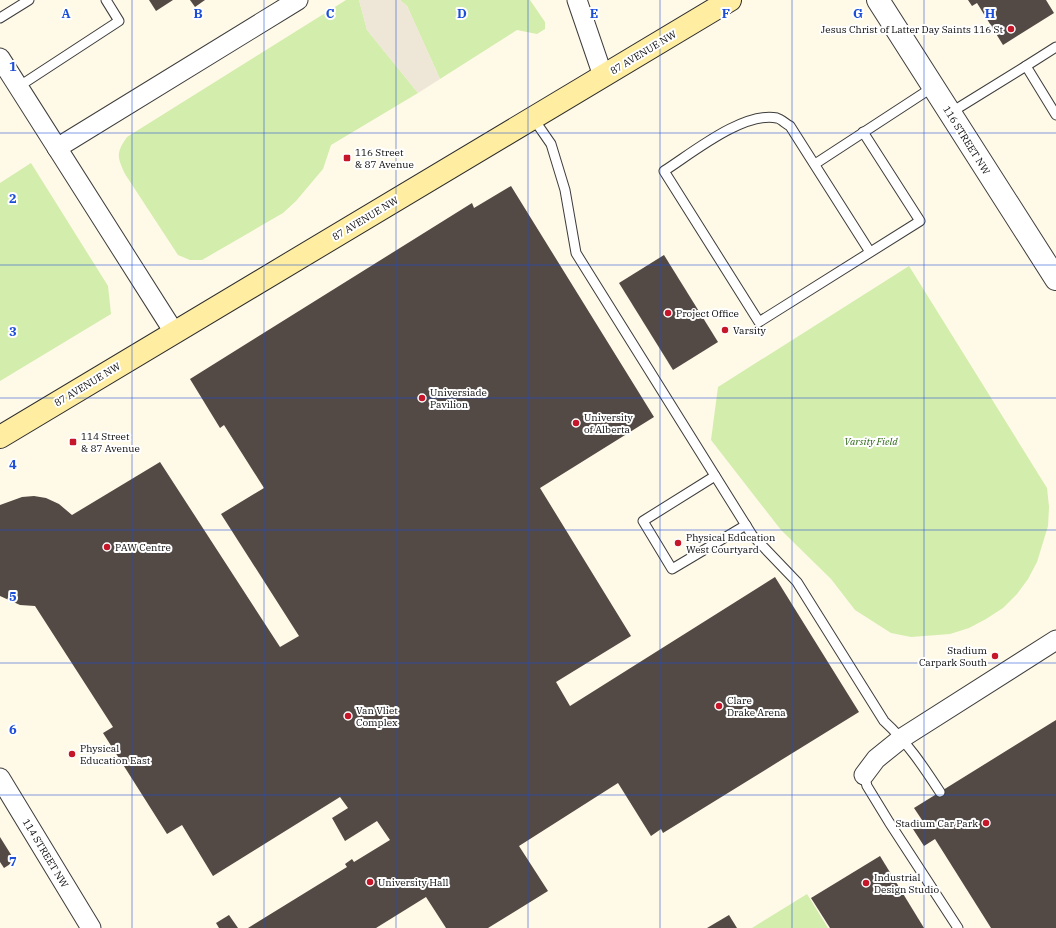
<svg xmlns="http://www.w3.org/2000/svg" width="1056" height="928" viewBox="0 0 1056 928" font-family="'IBM Plex Serif',serif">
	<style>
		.green { fill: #d3edad }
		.plaza { fill: #eee6d7 }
		.building { fill: #534a45 }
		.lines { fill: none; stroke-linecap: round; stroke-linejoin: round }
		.service-casing { stroke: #3d3d3d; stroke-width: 11 }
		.minor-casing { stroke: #3d3d3d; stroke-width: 21 }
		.tertiary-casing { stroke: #3d3d3d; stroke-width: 24 }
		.secondary-casing { stroke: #2c2c2c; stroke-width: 24 }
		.service { stroke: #fff; stroke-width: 9 }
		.minor { stroke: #fff; stroke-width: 19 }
		.tertiary { stroke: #fff; stroke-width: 22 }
		.secondary { stroke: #ffeea2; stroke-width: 22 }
		.grid { fill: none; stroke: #1d4ed8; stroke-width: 1; stroke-opacity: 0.55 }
		.poi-dot { fill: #c6162a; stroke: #fff; stroke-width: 1.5 }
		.labels { text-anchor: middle; stroke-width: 4; stroke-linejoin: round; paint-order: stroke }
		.poi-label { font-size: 10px; fill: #0a0a0a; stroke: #fff; text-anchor: start }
		.street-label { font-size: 10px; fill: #0a0a0a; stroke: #fff }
		.park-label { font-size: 10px; font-style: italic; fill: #2c6615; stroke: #fff }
		.grid-label { font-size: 13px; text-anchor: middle; font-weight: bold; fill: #1d4ed8; stroke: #fff; stroke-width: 4; stroke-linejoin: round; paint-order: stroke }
	</style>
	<rect width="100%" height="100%" fill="#fff9e7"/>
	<!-- green -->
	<g class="green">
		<path d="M346,0H359L367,30L418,93L331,145L323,169L296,201L283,213L202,260H190L178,255L125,174C117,157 116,153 127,137Z"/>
		<polygon points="400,0 530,0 545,22 545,29 537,34 517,30 440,79 407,6"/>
		<polygon points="31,163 108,286 111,314 0,381 0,183"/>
		<polygon points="909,266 1047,488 1049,507 1048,526 1037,562 1028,579 1017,594 1003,608 986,619 969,628 950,634 911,637 891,633 855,610 831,579 781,530 711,440 718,387"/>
		<polygon points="807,894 828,928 752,928"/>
	</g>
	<!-- plaza -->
	<polygon class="plaza" points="359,0 400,0 407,6 440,79 418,93 367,30"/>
	<!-- building -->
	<g class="building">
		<polygon points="149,0 173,0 156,11"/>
		<polygon points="190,0 205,0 195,7"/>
		<polygon points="968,0 1046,0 1054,13 1003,45 977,3 972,6"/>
		<polygon points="511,186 654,417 540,488 631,636 556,682 570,706 775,577 859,712 663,833 661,829 651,836 618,783 519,846 548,891 488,928 446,928 426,897 376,928 248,928 347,867 345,864 352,859 354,862 390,840 377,821 345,841 332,818 348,808 340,797 213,876 182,825 167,834 103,733 113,727 35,606 20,605 0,596 0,505 22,497 34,496 46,498 59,504 72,515 160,462 280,647 299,636 221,514 264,488 224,425 220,428 190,379 472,203 474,208"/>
		<polygon points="664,255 718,342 673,370 619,283"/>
		<polygon points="1056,720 1056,928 991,928 935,839 924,846 911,826 922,820 914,808"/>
		<polygon points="0,837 15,861 4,868 0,862"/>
		<polygon points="880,856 924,928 830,928 811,898"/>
		<polygon points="229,915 238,928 219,928 216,923"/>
		<polygon points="729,915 737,928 707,928"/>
	</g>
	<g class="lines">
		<defs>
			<g id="service">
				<polyline points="0,18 29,0"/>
				<polyline points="1026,66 1056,47"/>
				<polyline points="18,87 119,21 106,0"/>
				<polyline points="950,113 1026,66 1056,115"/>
				<path d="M533,118L551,144L565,190L576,253L752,535L797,582L884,721C907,742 923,766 940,792"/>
				<path d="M863,132L920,221L759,322L664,171C691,154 743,111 777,118C781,119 786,124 790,126L870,252"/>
				<polyline points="815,164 933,87"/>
				<polyline points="715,476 643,521 672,569 746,525"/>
				<polyline points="864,775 867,786 889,822 958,928"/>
			</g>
			<g id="minor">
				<polyline points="577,0 603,76"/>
				<polyline points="0,58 174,332"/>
				<polyline points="57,148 298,0"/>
				<polyline points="864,775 876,759 902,738 1056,640"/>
				<polyline points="0,778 91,928"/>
			</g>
			<polyline id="tertiary" points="878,0 1056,279"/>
			<polyline id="secondary" points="0,437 730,0"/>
		</defs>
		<!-- service casing -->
		<use href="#service" class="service-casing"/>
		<!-- minor casing -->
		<use href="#minor" class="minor-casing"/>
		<!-- tertiary casing -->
		<use href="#tertiary" class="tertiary-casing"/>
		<!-- secondary casing -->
		<use href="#secondary" class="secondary-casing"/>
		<!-- service -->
		<use href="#service" class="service"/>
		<!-- minor -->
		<use href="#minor" class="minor"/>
		<!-- tertiary -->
		<use href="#tertiary" class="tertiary"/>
		<!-- secondary -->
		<use href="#secondary" class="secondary"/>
	</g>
	<!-- grid -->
	<path class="grid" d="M132,0V928M264,0V928M396,0V928M528,0V928M660,0V928M792,0V928M924,0V928M0,133H1056M0,265H1056M0,398H1056M0,530H1056M0,663H1056M0,795H1056"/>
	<!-- markers -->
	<g class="poi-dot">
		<circle cx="1011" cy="29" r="4"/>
		<rect x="343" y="154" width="8" height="8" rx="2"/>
		<circle cx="668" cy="313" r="4"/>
		<circle cx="725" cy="330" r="4"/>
		<circle cx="422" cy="398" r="4"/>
		<circle cx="576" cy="423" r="4"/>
		<rect x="69" y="438" width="8" height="8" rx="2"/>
		<circle cx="678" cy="543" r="4"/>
		<circle cx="107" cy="547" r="4"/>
		<circle cx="995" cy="656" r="4"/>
		<circle cx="719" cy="706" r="4"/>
		<circle cx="348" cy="716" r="4"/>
		<circle cx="72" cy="754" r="4"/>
		<circle cx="986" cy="823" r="4"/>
		<circle cx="370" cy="882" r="4"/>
		<circle cx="866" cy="883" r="4"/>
	</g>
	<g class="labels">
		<!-- poi labels -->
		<g class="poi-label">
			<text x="1003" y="33" text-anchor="end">Jesus Christ of Latter Day Saints 116 St</text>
			<text x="355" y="156">116 Street<tspan x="355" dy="12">&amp; 87 Avenue</tspan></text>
			<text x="676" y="317">Project Office</text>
			<text x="733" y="334">Varsity</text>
			<text x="430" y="396">Universiade<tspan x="430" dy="12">Pavilion</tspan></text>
			<text x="584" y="421">University<tspan x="584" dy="12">of Alberta</tspan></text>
			<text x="81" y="440">114 Street<tspan x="81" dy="12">&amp; 87 Avenue</tspan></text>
			<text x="686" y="541">Physical Education<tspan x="686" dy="12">West Courtyard</tspan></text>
			<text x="115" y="551">PAW Centre</text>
			<text x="987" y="654" text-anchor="end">Stadium<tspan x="987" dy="12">Carpark South</tspan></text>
			<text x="727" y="704">Clare<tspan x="727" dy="12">Drake Arena</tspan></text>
			<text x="356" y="714">Van Vliet<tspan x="356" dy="12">Complex</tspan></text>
			<text x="80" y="752">Physical<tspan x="80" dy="12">Education East</tspan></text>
			<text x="978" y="827" text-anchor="end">Stadium Car Park</text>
			<text x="874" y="881">Industrial<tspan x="874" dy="12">Design Studio</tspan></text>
			<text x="378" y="886">University Hall</text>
		</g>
		<!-- street labels -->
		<g class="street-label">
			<text transform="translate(643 52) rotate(-31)" y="4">87 AVENUE NW</text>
			<text transform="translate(967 140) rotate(58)" y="4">116 STREET NW</text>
			<text transform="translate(365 218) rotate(-31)" y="4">87 AVENUE NW</text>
			<text transform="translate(87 384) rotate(-31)" y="4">87 AVENUE NW</text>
			<text transform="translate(46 853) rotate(59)" y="4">114 STREET NW</text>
		</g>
		<!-- park labels -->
		<g class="park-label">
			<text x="871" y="445">Varsity Field</text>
		</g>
	</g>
	<g class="grid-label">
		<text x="66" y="18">A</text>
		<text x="198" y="18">B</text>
		<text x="330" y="18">C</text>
		<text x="462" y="18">D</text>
		<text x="594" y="18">E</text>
		<text x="726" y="18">F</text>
		<text x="858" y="18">G</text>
		<text x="990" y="18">H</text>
		<text x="13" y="71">1</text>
		<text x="13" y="203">2</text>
		<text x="13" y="336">3</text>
		<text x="13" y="469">4</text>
		<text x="13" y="601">5</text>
		<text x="13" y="734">6</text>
		<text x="13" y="866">7</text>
	</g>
</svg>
